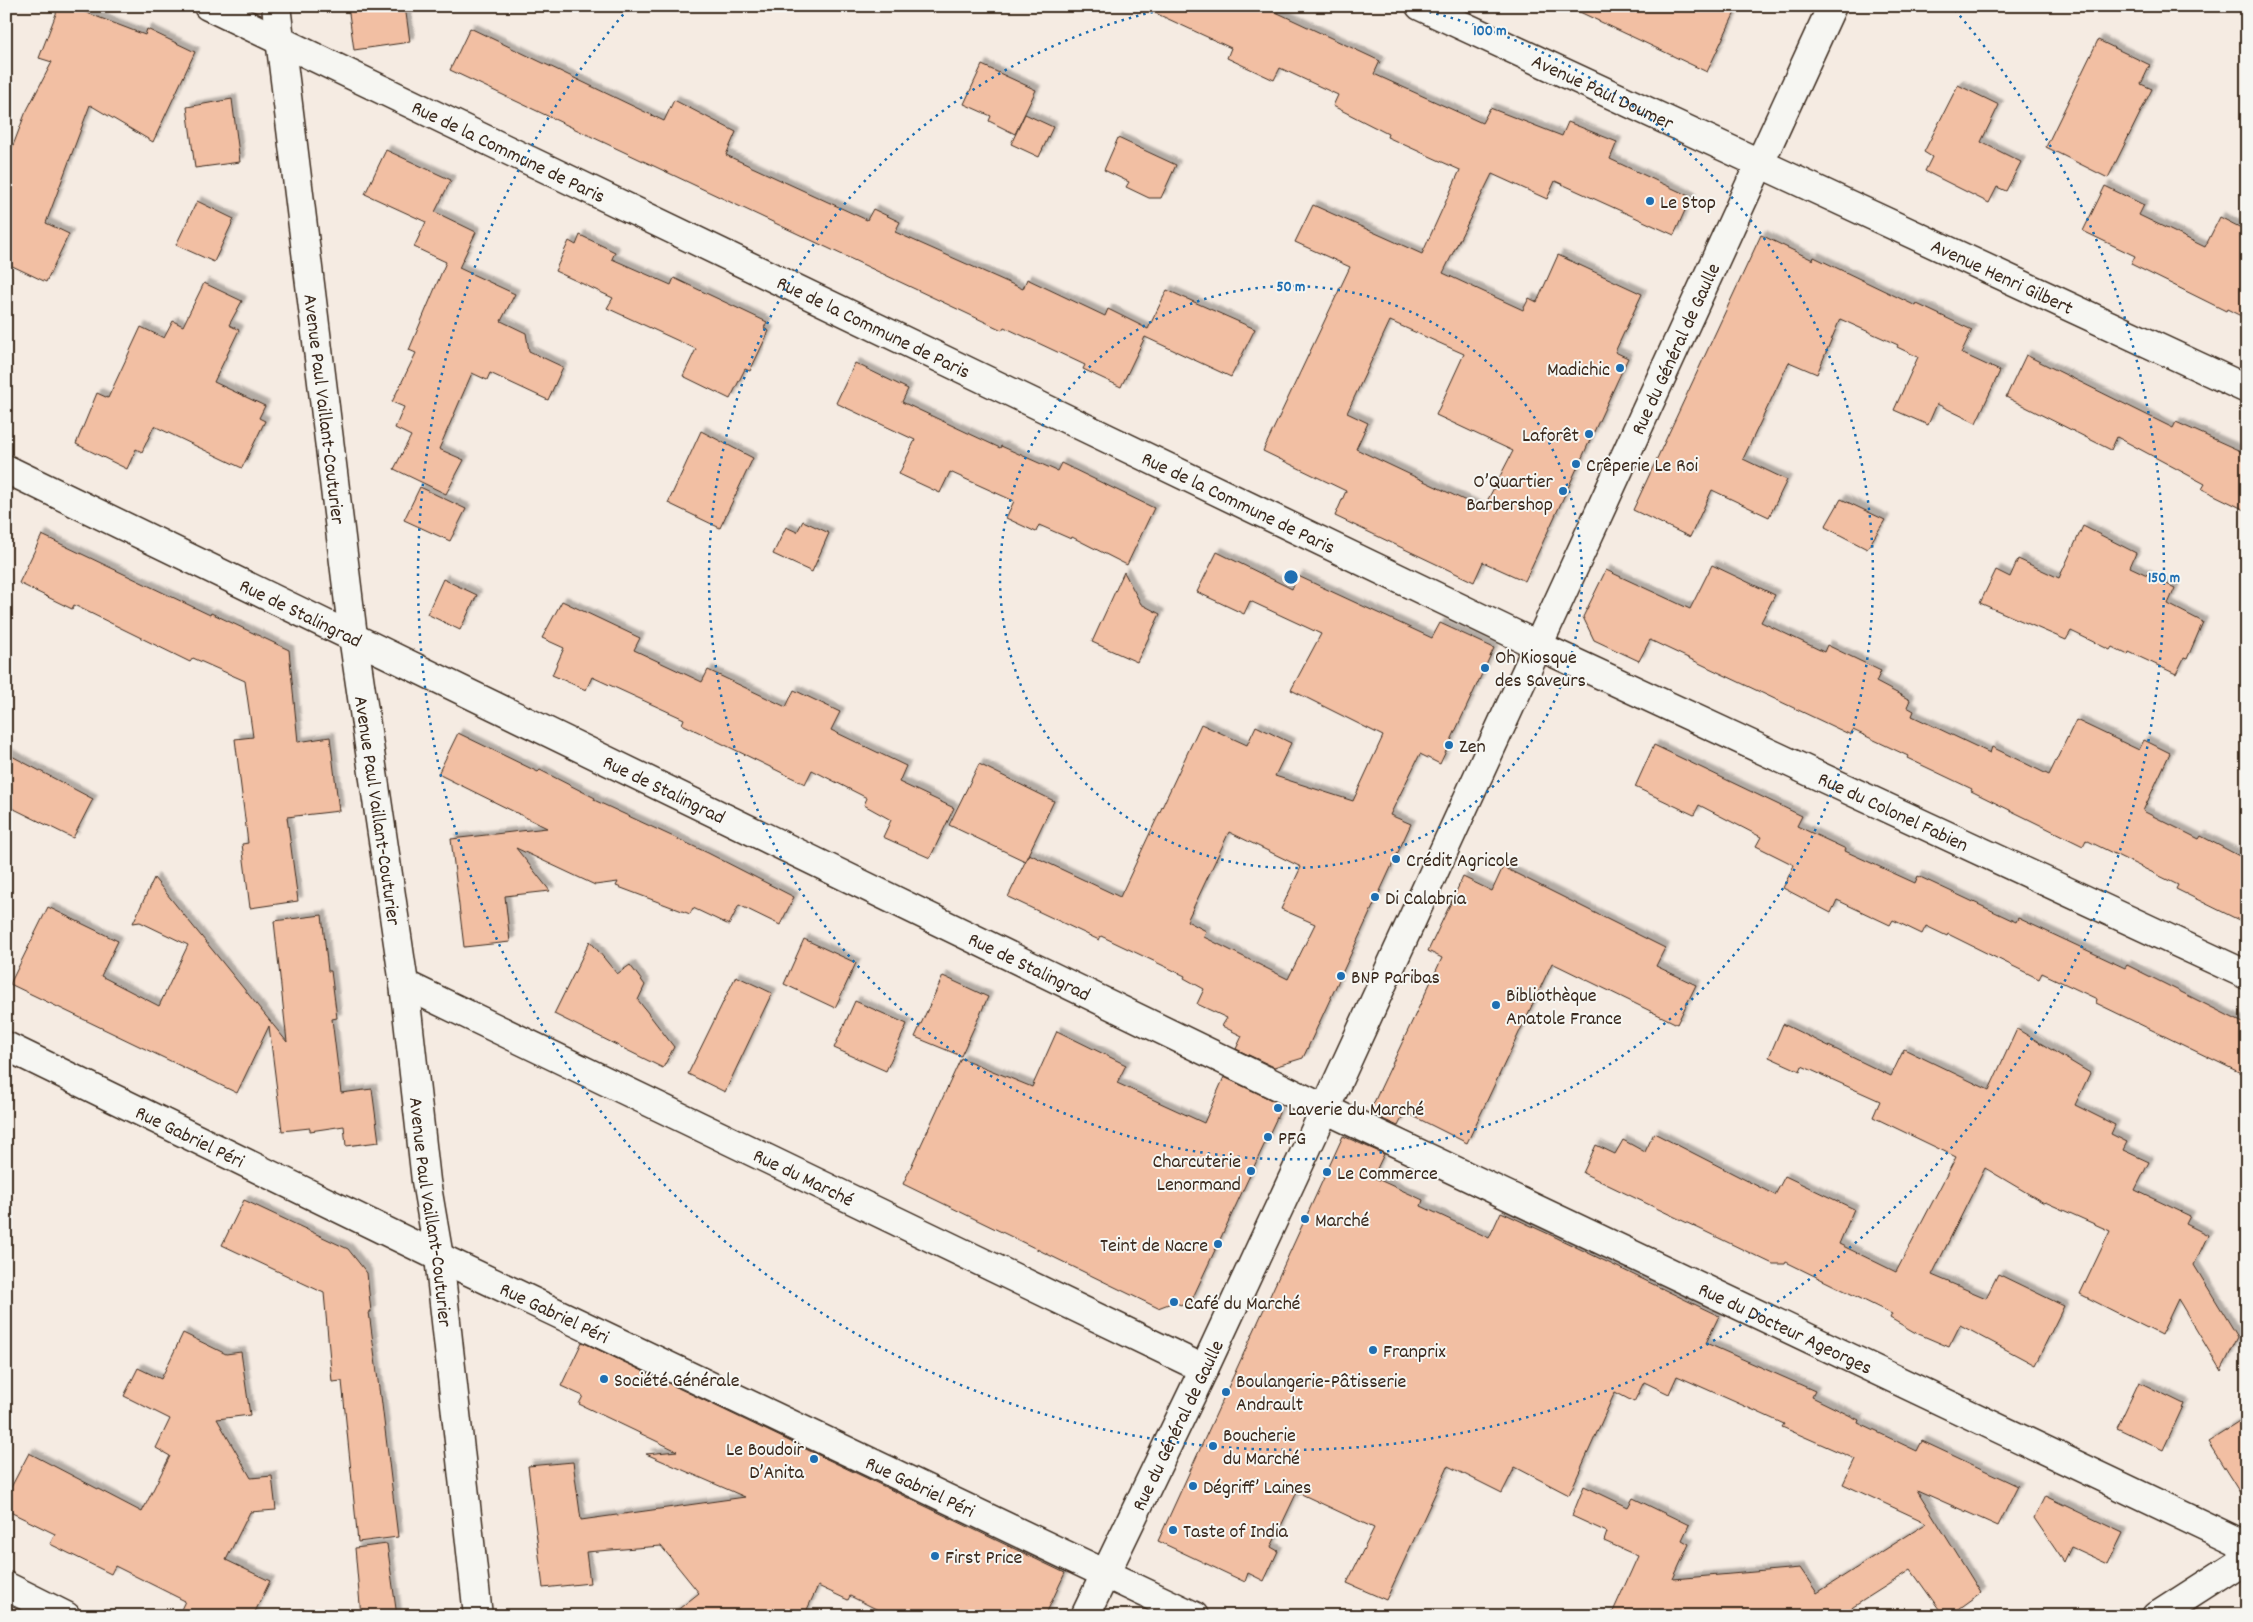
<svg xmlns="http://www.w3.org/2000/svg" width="2253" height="1622" viewBox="0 0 2253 1622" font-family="Dekko,sans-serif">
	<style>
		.building { fill: #f2bfa3; stroke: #3b2a1e; fill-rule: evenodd; filter: url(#shadow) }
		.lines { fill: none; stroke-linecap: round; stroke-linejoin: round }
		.minor-casing { stroke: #3b2a1e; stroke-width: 31 }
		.minor { stroke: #f6f6f2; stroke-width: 28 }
		.ring { fill: none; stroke: #1f6fb2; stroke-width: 2.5; stroke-dasharray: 2.5 5 }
		.poi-dot { fill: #1f6fb2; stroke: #f6f6f2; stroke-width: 2 }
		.labels { text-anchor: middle; stroke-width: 4; stroke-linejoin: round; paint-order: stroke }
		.street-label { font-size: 20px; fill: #3b2a1e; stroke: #f6f6f2 }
		.poi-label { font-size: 20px; fill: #3b2a1e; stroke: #f6f6f2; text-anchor: start }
		.centre { fill: #1f6fb2; stroke: #f6f6f2; stroke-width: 2.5 }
		.ring-label { font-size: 15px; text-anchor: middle; font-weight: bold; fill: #1f6fb2; stroke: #f6f6f2; stroke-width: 4; stroke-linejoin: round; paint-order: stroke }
	</style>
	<defs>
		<filter id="shadow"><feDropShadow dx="4.5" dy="-4.5" stdDeviation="1" flood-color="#0004"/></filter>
	</defs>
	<rect width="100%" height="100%" fill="#f5ebe2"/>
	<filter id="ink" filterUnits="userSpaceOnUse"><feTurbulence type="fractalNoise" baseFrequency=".02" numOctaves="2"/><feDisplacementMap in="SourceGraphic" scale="10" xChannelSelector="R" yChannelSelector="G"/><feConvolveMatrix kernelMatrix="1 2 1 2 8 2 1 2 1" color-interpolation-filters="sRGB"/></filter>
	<g filter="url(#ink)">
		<!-- building -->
		<g class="building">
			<polygon points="59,6 69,6 145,35 147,29 195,52 153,142 90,105 46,223 69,234 46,282 6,263 6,164 25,114 52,62 39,58"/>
			<polygon points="348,6 405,6 410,42 354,50"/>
			<path d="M1140,6H1263L1380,61L1374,74L1482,123L1490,108L1562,136L1568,122L1617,142L1610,159L1691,197L1674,235L1555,181L1547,199L1492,174L1443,273L1523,310L1529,298L1537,302L1558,255L1642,294L1615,352L1628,358L1525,581L1483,562L1474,582L1335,516L1346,491L1263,451L1350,267L1295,242L1313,205L1422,254L1460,170L1387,137L1388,134L1333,106L1338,95L1280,68L1274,80L1227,58L1231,48ZM1390,321L1464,354L1436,415L1513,451L1483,509L1356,449L1368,423L1347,413Z"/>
			<polygon points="1567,6 1738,6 1707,72"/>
			<polygon points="470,28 664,121 674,100 736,132 726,155 867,220 873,209 900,222 895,232 1023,289 1027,279 1105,316 1108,309 1148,329 1167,290 1255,329 1231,377 1145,337 1121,387 1083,369 1085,365 1004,327 1002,330 450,70"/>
			<polygon points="2098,40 2150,65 2141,84 2152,89 2108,178 2046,147"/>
			<polygon points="982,65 1036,90 1015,134 989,121 991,116 964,104"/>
			<polygon points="1958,85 1999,105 1981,142 2021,162 2006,191 1997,187 1989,203 1925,171 1932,157 1924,152"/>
			<polygon points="232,99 240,162 195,168 187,107"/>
			<polygon points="1025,114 1053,127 1039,157 1011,144"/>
			<polygon points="1118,138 1176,165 1161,198 1149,198 1126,187 1129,182 1104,170"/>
			<polygon points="386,150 451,180 435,212 476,232 459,268 515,294 501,321 526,333 529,351 563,367 548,400 490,373 487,380 472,373 439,449 464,460 446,494 394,469 411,436 395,428 404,407 392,402 416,353 409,350 446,262 414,247 426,222 365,194"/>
			<polygon points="2105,186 2144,205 2139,215 2205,247 2220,217 2247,231 2247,319 2227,309 2226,311 2131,264 2135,256 2083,231"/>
			<polygon points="197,201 234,219 214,262 176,245"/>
			<polygon points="580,235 615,252 612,259 671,285 674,278 767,322 764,328 769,331 750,371 745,369 730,399 683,376 696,349 607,308 613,298 555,271 569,241 576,245"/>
			<polygon points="1761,235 1813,260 1814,257 1916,306 1917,304 1972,330 1961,353 2000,371 1976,423 1937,404 1928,425 1894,410 1918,357 1897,347 1898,345 1840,319 1817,374 1789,362 1743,459 1787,480 1769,517 1712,490 1690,537 1633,510"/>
			<polygon points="204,283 242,301 229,325 239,330 214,382 265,406 259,418 265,421 242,468 154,426 142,452 136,449 127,469 76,444 97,393 108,398 141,327 164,338 173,321 183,326"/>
			<polygon points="2026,355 2173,428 2176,422 2247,454 2247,511 2202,489 2205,484 2117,437 2111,450 2006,397"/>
			<polygon points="855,363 908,389 902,402 1000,448 1001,446 1057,471 1061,463 1154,508 1127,565 1072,537 1071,539 1039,525 1036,532 1006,518 1014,501 950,472 940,493 899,474 915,440 836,403"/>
			<polygon points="701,431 753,458 720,528 668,503"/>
			<polygon points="420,487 466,509 450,541 404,520"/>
			<polygon points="1841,499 1885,520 1867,549 1825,527"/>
			<polygon points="803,521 829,533 812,572 773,554 786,527 797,532"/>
			<polygon points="2083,526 2136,553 2130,567 2175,588 2168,604 2203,622 2187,659 2184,658 2176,674 2129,652 2128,655 2112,647 2110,650 2071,631 2066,640 1980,603 1996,570 2010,577 2018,559 2059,578"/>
			<polygon points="42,535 210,615 211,613 289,650 298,742 330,737 339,811 287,817 298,901 250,908 242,844 248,843 235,739 253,737 245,681 193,658 190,662 74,605 72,609 19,583"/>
			<path d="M1217,552L1292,589L1298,576L1432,638L1440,623L1494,648L1440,764L1420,754L1390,815L1411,824L1303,1058L1274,1067L1236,1049L1242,1036L1222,1026L1227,1018L1197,1004L1204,989L1184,978L1185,976L1101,936L1099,940L1008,897L1029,854L1120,897L1201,724L1247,745L1256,726L1291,743L1275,776L1353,801L1383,736L1291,690L1321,634L1250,601L1244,614L1197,592ZM1229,832L1301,867L1281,909L1315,924L1288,979L1204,937L1206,931L1187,921Z"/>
			<polygon points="1712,565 1775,595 1761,622 1824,652 1827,645 1881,671 1876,682 1910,700 1907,707 1914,711 1912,716 1990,753 1992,747 2049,775 2076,720 2139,750 2144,740 2170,753 2143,811 2199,839 2201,836 2247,860 2247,924 2176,889 2178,885 2086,840 2083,846 1971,791 1972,789 1907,758 1908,756 1853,730 1851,735 1650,640 1639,661 1594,640 1583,617 1606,570 1690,609"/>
			<polygon points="1124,572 1141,604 1160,614 1137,662 1092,642"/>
			<polygon points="443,579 477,595 460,630 427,614"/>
			<polygon points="562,601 640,638 634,650 702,682 708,670 786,707 794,690 840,712 831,730 906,766 899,782 954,808 930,858 883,837 891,820 864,805 867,798 812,770 805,784 682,724 684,719 592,677 586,690 552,675 564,648 542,638"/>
			<polygon points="458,733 538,772 540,770 595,798 594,800 708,853 794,897 780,925 739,905 729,925 693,908 690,914 616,886 618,882 595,885 516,848 550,891 505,896 510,942 464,947 451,839 547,828 438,774"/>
			<polygon points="1654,745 1802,816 1797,826 1846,849 1845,851 1915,883 1918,876 2016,922 2018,918 2125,968 2127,965 2247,1025 2247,1076 2096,1003 2097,999 2042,973 2039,979 1948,934 1947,936 1926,926 1922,934 1893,920 1890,925 1837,900 1831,913 1783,888 1794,865 1756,846 1761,837 1699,805 1694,815 1635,787"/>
			<polygon points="6,753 93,799 73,838 6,805"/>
			<polygon points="979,764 1054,801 1025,861 949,825"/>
			<polygon points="1503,867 1665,948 1656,966 1696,985 1677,1024 1552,963 1467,1143 1405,1112 1398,1126 1369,1113 1442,958 1428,951 1463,877 1492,891"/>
			<polygon points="154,878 287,1042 274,921 322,915 328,971 331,971 337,1018 332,1019 341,1093 372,1089 379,1142 346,1146 344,1126 310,1131 310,1128 282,1131 269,1026 237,1093 10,984 48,907 118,941 101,976 159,1006 188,945 140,922 133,923"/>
			<polygon points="804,939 856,963 835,1008 784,984"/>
			<polygon points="590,941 617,974 630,965 645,985 638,1000 674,1047 663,1068 554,1014"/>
			<polygon points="736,976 772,993 725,1092 688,1074"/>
			<polygon points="943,976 988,997 961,1056 915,1037"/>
			<polygon points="855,1001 907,1024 886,1071 834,1048"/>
			<polygon points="1783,1024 1891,1076 1904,1049 1989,1090 2017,1029 2090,1073 2075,1105 2115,1125 2111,1134 2127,1142 2123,1150 2149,1162 2135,1190 2190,1216 2186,1224 2208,1235 2194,1265 2238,1337 2221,1371 2178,1299 2161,1335 2080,1294 2110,1231 2045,1202 2044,1203 1985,1168 1932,1275 1986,1298 1998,1274 2064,1306 2035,1365 1960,1325 1949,1347 1914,1332 1890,1318 1892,1314 1786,1262 1785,1264 1773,1264 1583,1173 1596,1145 1615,1154 1623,1140 1645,1152 1654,1133 1775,1195 1785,1176 1854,1209 1839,1244 1896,1272 1956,1157 1873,1117 1880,1101 1802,1066 1800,1071 1769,1057"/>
			<polygon points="1057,1031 1126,1065 1117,1083 1204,1123 1224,1077 1276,1102 1279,1113 1188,1308 1174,1302 1158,1308 903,1184 961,1058 1032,1087"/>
			<polygon points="1343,1136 1384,1154 1373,1177 1423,1200 1421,1206 1489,1238 1501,1212 1553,1236 1719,1316 1706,1343 1815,1391 1812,1397 1859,1420 1858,1423 1917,1451 1922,1441 2018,1486 1998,1526 1917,1490 1981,1593 1949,1616 1944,1616 1911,1570 1839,1616 1611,1616 1638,1556 1604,1541 1607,1532 1572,1516 1584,1486 1628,1507 1633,1498 1689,1525 1682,1540 1689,1544 1673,1579 1800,1568 1817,1593 1927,1523 1843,1484 1855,1459 1782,1427 1784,1424 1751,1409 1677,1376 1669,1394 1644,1382 1634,1402 1615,1392 1569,1495 1515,1467 1502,1493 1448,1466 1386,1600 1347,1583 1374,1528 1297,1492 1271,1547 1278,1551 1264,1581 1248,1573 1245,1582 1158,1541"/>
			<polygon points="244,1200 348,1249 367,1273 371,1312 369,1312 380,1396 381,1396 398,1537 358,1542 342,1381 332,1382 324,1293 222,1245"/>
			<polygon points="183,1333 226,1354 241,1352 250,1415 217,1419 251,1478 272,1476 276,1510 250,1512 226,1560 270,1581 253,1616 178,1616 185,1601 115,1566 111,1574 50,1544 55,1534 6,1510 6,1497 29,1453 142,1512 170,1456 156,1448 170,1419 124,1396 138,1368 161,1379"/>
			<polygon points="582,1342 1065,1573 1045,1616 890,1616 850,1596 848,1600 818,1586 804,1616 670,1616 699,1593 661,1546 586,1552 590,1583 543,1588 528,1466 573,1462 581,1520 745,1497 646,1454 677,1451 579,1404 583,1396 561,1386"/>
			<polygon points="2139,1382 2184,1404 2163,1450 2117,1428"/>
			<polygon points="2247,1417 2247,1504 2208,1442"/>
			<polygon points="2045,1496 2123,1533 2108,1564 2071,1547 2064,1562 2034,1518"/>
			<polygon points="387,1544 397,1616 361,1616 355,1548"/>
		</g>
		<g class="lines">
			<defs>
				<g id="minor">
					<path id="s1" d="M208,6L1539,646L2247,975"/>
					<path id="s2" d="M276,6L353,636L404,984L426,1181L439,1257L478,1616"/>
					<path id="s3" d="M1420,6L2247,389"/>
					<path id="s4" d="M6,469L1325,1109L2247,1546"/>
					<path id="s5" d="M404,984L1204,1369"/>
					<path id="s6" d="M6,1046L439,1257L1194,1616"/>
					<polyline points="6,1586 66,1616"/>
					<path id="s7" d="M1085,1616L1204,1369L1325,1109L1832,6"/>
					<polyline points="2157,1616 2247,1558"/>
				</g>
			</defs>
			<!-- minor casing -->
			<use href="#minor" class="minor-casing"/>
			<!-- minor -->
			<use href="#minor" class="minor"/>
		</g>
	</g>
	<!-- distance rings -->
	<g class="ring">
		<circle cx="1291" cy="577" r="291"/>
		<path d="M1407 7A582 582 0 1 1 1175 7"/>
		<path d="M1955 10A873 873 0 1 1 627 10"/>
	</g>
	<!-- markers -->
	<g class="poi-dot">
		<circle cx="1650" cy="201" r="5"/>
		<circle cx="1620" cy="368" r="5"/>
		<circle cx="1589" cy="434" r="5"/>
		<circle cx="1576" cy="464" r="5"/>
		<circle cx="1563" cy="491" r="5"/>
		<circle cx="1485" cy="668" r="5"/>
		<circle cx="1449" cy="745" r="5"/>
		<circle cx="1396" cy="859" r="5"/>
		<circle cx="1375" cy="897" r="5"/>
		<circle cx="1341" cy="976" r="5"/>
		<circle cx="1496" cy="1005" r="5"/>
		<circle cx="1278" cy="1108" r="5"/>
		<circle cx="1268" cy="1137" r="5"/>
		<circle cx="1251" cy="1171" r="5"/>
		<circle cx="1327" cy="1172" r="5"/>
		<circle cx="1305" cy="1219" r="5"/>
		<circle cx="1218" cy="1244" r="5"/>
		<circle cx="1174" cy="1302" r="5"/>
		<circle cx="1373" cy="1350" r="5"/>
		<circle cx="604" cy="1379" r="5"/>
		<circle cx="1226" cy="1392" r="5"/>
		<circle cx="1213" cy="1446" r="5"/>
		<circle cx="814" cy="1459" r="5"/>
		<circle cx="1193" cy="1486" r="5"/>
		<circle cx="1173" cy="1530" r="5"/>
		<circle cx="935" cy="1556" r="5"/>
	</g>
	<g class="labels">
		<!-- street labels -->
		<g class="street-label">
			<text dy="7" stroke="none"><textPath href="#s3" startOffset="202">Avenue Paul Doumer</textPath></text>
			<text dy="7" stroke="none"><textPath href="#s1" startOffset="334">Rue de la Commune de Paris</textPath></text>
			<text dy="7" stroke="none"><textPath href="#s3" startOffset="642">Avenue Henri Gilbert</textPath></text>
			<text dy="7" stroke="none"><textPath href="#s1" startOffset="739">Rue de la Commune de Paris</textPath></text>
			<text dy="7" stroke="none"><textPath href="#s7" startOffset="1398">Rue du Général de Gaulle</textPath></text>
			<text dy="7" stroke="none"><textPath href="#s2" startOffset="406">Avenue Paul Vaillant-Couturier</textPath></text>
			<text dy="7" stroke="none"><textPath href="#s1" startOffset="1144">Rue de la Commune de Paris</textPath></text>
			<text dy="7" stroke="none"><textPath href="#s4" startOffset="328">Rue de Stalingrad</textPath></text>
			<text dy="7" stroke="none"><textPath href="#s4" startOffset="732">Rue de Stalingrad</textPath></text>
			<text dy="7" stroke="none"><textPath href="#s1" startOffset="1868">Rue du Colonel Fabien</textPath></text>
			<text dy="7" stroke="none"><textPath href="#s2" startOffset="811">Avenue Paul Vaillant-Couturier</textPath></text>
			<text dy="7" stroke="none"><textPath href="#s4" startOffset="1138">Rue de Stalingrad</textPath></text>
			<text dy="7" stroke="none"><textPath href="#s6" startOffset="205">Rue Gabriel Péri</textPath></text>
			<text dy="7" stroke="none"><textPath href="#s5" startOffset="444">Rue du Marché</textPath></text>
			<text dy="7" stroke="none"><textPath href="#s2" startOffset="1216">Avenue Paul Vaillant-Couturier</textPath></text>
			<text dy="7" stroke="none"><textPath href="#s6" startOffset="610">Rue Gabriel Péri</textPath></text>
			<text dy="7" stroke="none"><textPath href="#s4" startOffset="1976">Rue du Docteur Ageorges</textPath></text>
			<text dy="7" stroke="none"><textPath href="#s7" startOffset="212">Rue du Général de Gaulle</textPath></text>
			<text dy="7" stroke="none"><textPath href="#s6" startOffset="1015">Rue Gabriel Péri</textPath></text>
		</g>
		<!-- poi labels -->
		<g class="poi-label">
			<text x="1660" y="208">Le Stop</text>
			<text x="1610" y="375" text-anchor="end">Madichic</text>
			<text x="1579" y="441" text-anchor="end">Laforêt</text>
			<text x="1586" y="471">Crêperie Le Roi</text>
			<text x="1553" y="487" text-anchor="end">O’Quartier<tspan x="1553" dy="23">Barbershop</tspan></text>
			<text x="1495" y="663">Oh Kiosque<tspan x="1495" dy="23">des Saveurs</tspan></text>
			<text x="1459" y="752">Zen</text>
			<text x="1406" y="866">Crédit Agricole</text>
			<text x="1385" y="904">Di Calabria</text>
			<text x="1351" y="983">BNP Paribas</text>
			<text x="1506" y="1001">Bibliothèque<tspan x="1506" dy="23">Anatole France</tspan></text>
			<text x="1288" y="1115">Laverie du Marché</text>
			<text x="1278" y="1144">PFG</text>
			<text x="1241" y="1167" text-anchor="end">Charcuterie<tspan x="1241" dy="23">Lenormand</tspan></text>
			<text x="1337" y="1179">Le Commerce</text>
			<text x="1315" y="1226">Marché</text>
			<text x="1208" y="1251" text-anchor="end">Teint de Nacre</text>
			<text x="1184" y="1309">Café du Marché</text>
			<text x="1383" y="1357">Franprix</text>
			<text x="614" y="1386">Société Générale</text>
			<text x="1236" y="1387">Boulangerie-Pâtisserie<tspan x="1236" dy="23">Andrault</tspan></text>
			<text x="1223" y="1441">Boucherie<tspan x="1223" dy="23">du Marché</tspan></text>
			<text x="804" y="1455" text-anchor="end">Le Boudoir<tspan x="804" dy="23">D’Anita</tspan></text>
			<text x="1203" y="1493">Dégriff’ Laines</text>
			<text x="1183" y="1537">Taste of India</text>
			<text x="945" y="1563">First Price</text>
		</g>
	</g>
	<circle cx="1291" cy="577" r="8" class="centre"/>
	<g class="ring-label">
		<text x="1490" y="35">100 m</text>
		<text x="1291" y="291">50 m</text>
		<text x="2164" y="582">150 m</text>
	</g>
	<!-- margin -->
	<rect width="2253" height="1622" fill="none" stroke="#f6f6f2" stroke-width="25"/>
	<rect x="12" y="12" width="2228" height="1597" fill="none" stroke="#3b2a1e" stroke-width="2" filter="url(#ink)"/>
</svg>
